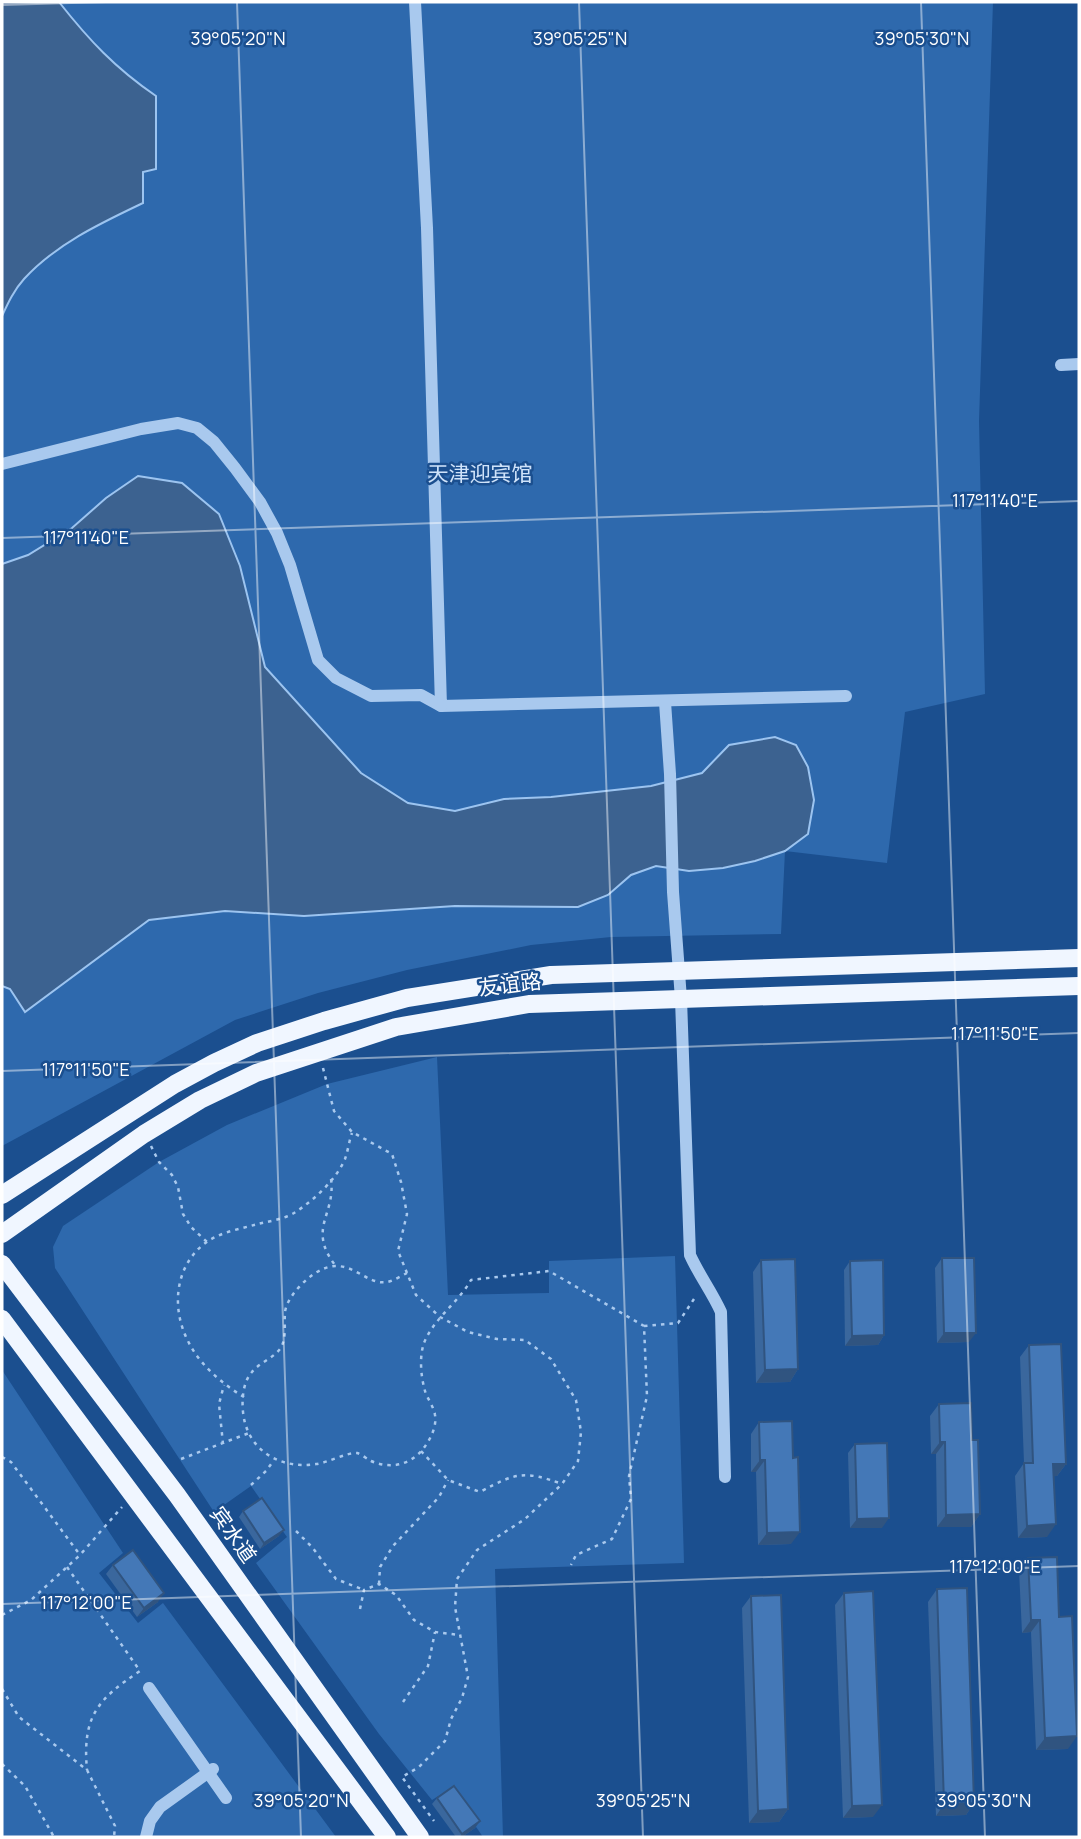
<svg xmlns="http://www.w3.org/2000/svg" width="1081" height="1839" viewBox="0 0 1081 1839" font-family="Manrope,'Noto Sans SC',sans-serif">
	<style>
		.green { fill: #2e69ad }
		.water { fill: #3c6290; stroke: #9cc4f0; stroke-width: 2 }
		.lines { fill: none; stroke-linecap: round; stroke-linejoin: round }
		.path { stroke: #a9c9ee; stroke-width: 2.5; stroke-dasharray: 3.5 5; stroke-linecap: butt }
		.minor { stroke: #a9c9ee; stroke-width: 12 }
		.major { stroke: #f0f6ff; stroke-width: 18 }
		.wall { fill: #3a679d }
		.shaded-wall { fill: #305480 }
		.building { fill: #4478b7; stroke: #305480; stroke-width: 2 }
		.ticks { fill: none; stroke: #fff; stroke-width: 2; stroke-opacity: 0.45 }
		.labels { text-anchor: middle; stroke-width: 5; stroke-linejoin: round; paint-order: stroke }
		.park-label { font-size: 21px; fill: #cfe3fa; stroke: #1b4f8f }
		.street-label { font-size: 21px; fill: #fff; stroke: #1b4f8f }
		.ticks-label { font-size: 18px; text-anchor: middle; fill: #fff; stroke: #1b4f8f; stroke-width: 5; stroke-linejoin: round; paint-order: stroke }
	</style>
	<rect width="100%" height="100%" fill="#1b4f8f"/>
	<!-- green -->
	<g class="green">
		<polygon points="2,2 993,2 979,421 985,694 905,712 887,863 785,851 781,934 611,937 531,945 407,970 318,993 235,1020 2,1146"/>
		<polygon points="437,1057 448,1295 549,1293 549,1261 675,1256 684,1563 495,1569 503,1837 483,1837 450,1789 432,1800 379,1734 256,1563 287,1537 251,1486 214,1512 55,1268 53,1247 63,1226 159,1162 227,1125 327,1084"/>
		<polygon points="2,1370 123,1553 99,1573 138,1623 163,1603 336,1837 2,1837"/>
	</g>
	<!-- water -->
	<g class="water">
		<path d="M2,2H59C89,40 115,68 156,96V169L143,172V203C101,223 56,244 24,279C14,290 8,303 2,316Z"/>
		<polygon points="138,476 182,483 219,514 240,566 265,667 361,773 408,803 455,811 504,799 551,797 651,786 702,773 729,745 775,737 796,745 808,767 814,800 808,834 785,851 755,861 723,868 689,871 656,866 631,875 608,895 578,907 455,906 304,916 225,911 149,920 25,1012 10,989 2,986 2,564 28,555 72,528 106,498"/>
	</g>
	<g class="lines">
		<!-- path -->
		<g class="path">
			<polyline points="323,1068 334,1111 352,1132 392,1154 401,1182 407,1214 398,1251 416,1295 440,1317 468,1332 497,1339 525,1340 551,1359 576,1400 581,1432 578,1461 562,1484 525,1519 477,1550 457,1579 455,1607 468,1677 462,1698 451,1719 445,1741 419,1767 402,1777 434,1821"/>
			<polyline points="151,1146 159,1162 172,1175 178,1187 183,1214 191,1227 207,1242"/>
			<path d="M331,1179C336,1215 307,1228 335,1265"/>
			<path d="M407,1273C401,1276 393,1281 387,1282C364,1286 349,1253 317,1272C305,1279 287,1297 285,1312C284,1324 287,1339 280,1349C272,1359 259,1363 252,1372C241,1384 241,1408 245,1423C254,1455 285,1469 316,1464C327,1463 348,1452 357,1453C361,1454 367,1459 371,1461C390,1469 409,1466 423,1449C430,1440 437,1427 435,1415C434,1407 427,1398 425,1391C421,1377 419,1357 424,1343C434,1318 458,1303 471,1280L549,1271L644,1326L647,1396L629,1476L631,1499L612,1539L576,1555L571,1565"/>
			<polyline points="644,1326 678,1323 694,1299"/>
			<path d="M244,1397C222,1384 199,1364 188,1341C171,1308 175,1267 204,1244C219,1232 240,1229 258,1224C270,1221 284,1219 294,1213C313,1201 336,1180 345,1159C348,1151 349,1141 352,1133"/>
			<polyline points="223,1444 219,1404 224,1385"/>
			<path d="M421,1451L448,1480L480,1492C515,1473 524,1470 562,1484"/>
			<polyline points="2,1457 11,1462 80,1555"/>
			<polyline points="181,1459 249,1433"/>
			<polyline points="251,1485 266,1471 274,1460"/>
			<polyline points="296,1531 312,1547 336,1579 364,1590"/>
			<path d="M67,1567L140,1671C98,1699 82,1716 87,1770"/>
			<polyline points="379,1584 380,1567 393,1546 439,1497 448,1480"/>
			<polyline points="360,1609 364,1590 379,1584 396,1595 414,1620 435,1632 460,1635"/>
			<polyline points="2,1615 31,1600 80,1555 122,1507"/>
			<polyline points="2,1689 19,1717 87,1770 115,1826 114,1837"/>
			<polyline points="403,1702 428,1666 435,1632"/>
			<polyline points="2,1764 25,1786 54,1837"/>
		</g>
		<!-- minor -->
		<g class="minor">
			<polyline points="415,2 427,228 441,706 846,696"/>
			<polyline points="1061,365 1079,364"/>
			<polyline points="2,464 141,429 178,423 197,428 214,442 235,468 260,502 277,533 290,565 318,660 336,678 371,696 421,695 441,706"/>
			<path d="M665,702L670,774L673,892L681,999L690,1255C699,1275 712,1292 721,1312L725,1477"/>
			<polyline points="149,1688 226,1798"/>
			<polyline points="146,1837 150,1821 160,1807 213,1769"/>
		</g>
		<!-- major -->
		<g class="major">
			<polyline points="2,1195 175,1084 214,1063 257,1043 324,1021 407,998 551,975 1079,958"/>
			<polyline points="2,1234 144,1134 200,1100 256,1073 396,1027 529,1004 1079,986"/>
			<polyline points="2,1264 177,1495 420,1837"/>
			<polyline points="2,1319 387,1837"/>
		</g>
	</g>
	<!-- wall -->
	<g class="wall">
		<polygon points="942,1258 969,1342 937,1343 935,1268"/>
		<polygon points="761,1260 798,1369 790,1382 756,1383 753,1272"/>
		<polygon points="850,1261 884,1335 878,1345 845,1346 844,1270"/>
		<polygon points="1029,1345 1066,1464 1057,1476 1054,1476 1047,1537 1018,1538 1015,1476 1024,1463 1020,1357"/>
		<polygon points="939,1404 972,1440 980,1514 971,1527 937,1527 936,1454 931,1454 930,1416"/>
		<polygon points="759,1422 791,1544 758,1545 756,1472 751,1472 751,1434"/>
		<polygon points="855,1444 882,1528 850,1528 848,1453"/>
		<polygon points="243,1511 279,1536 260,1549 239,1517"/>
		<polygon points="1028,1558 1059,1617 1068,1749 1036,1750 1031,1632 1022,1633 1019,1570"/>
		<polygon points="113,1565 158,1602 137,1617 106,1574"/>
		<polygon points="937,1589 974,1803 966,1815 936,1816 928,1602"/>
		<polygon points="844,1593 873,1817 843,1818 835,1605"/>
		<polygon points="751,1596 788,1809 779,1822 749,1823 742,1608"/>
		<polygon points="437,1798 480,1821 475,1828 462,1837 456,1837 432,1804"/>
	</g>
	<!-- shaded-wall -->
	<g class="shaded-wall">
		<polygon points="944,1333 976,1333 969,1342 937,1343"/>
		<polygon points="884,1335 878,1345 845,1346 852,1336"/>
		<polygon points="798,1369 790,1382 756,1383 765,1370"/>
		<polygon points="940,1442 945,1442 936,1454 931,1454"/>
		<polygon points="760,1460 765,1460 756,1472 751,1472"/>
		<polygon points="1053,1464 1066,1464 1057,1476 1045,1477"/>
		<polygon points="980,1514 971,1527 937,1527 946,1515"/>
		<polygon points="889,1518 882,1528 850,1528 857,1519"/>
		<polygon points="1056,1524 1047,1537 1018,1538 1027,1526"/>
		<polygon points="284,1530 279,1536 260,1549 264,1543"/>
		<polygon points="800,1532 791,1544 758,1545 767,1533"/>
		<polygon points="164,1593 158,1602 137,1617 144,1608"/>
		<polygon points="1031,1620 1040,1620 1031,1632 1022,1633"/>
		<polygon points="1077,1736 1068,1749 1036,1750 1045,1738"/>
		<polygon points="974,1803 966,1815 936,1816 944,1804"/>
		<polygon points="882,1805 873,1817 843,1818 852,1806"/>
		<polygon points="788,1809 779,1822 749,1823 758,1811"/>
		<polygon points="480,1821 475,1828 462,1837 460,1837 462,1834"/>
	</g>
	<!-- building -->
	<g class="building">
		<polygon points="942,1258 974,1258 976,1333 944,1333"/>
		<polygon points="795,1259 798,1369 765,1370 761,1260"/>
		<polygon points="883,1260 884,1335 852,1336 850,1261"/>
		<polygon points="1061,1344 1066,1464 1053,1464 1056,1524 1027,1526 1024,1463 1033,1463 1029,1345"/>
		<polygon points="971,1403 972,1440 978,1440 980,1514 946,1515 945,1442 940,1442 939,1404"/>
		<polygon points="792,1421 793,1458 798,1457 800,1532 767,1533 765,1460 760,1460 759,1422"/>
		<polygon points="887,1443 889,1518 857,1519 855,1444"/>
		<polygon points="262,1498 284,1530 264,1543 243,1511"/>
		<polygon points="133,1550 164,1593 144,1608 113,1565"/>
		<polygon points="1057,1557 1059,1617 1072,1616 1077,1736 1045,1738 1040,1620 1031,1620 1028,1558"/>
		<polygon points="967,1588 974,1803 944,1804 937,1589"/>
		<polygon points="873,1591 882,1805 852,1806 844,1593"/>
		<polygon points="781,1595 788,1809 758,1811 751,1596"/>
		<polygon points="454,1786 480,1821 462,1834 437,1798"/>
	</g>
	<!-- ticks -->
	<path class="ticks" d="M237,2L301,1837M579,2L643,1837M921,2L985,1837M2,5L106,2M2,538L1079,501M2,1071L1079,1033M2,1604L1079,1566"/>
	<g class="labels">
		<!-- park labels -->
		<g class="park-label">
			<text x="480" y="481">天津迎宾馆</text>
		</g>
		<!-- street labels -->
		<g class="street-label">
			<text transform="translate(510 985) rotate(-7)" y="7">友谊路</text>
			<text transform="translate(233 1535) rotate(55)" y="7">宾水道</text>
		</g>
	</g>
	<g class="ticks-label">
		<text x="238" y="45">39°05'20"N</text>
		<text x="580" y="45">39°05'25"N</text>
		<text x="922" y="45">39°05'30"N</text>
		<text x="995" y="507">117°11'40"E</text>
		<text x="86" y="544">117°11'40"E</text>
		<text x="995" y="1040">117°11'50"E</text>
		<text x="86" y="1076">117°11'50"E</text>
		<text x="995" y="1573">117°12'00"E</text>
		<text x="86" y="1609">117°12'00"E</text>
		<text x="301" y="1807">39°05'20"N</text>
		<text x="643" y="1807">39°05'25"N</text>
		<text x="984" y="1807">39°05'30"N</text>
	</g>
	<!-- border -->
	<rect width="1081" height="1839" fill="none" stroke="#ffffff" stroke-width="7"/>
</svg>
